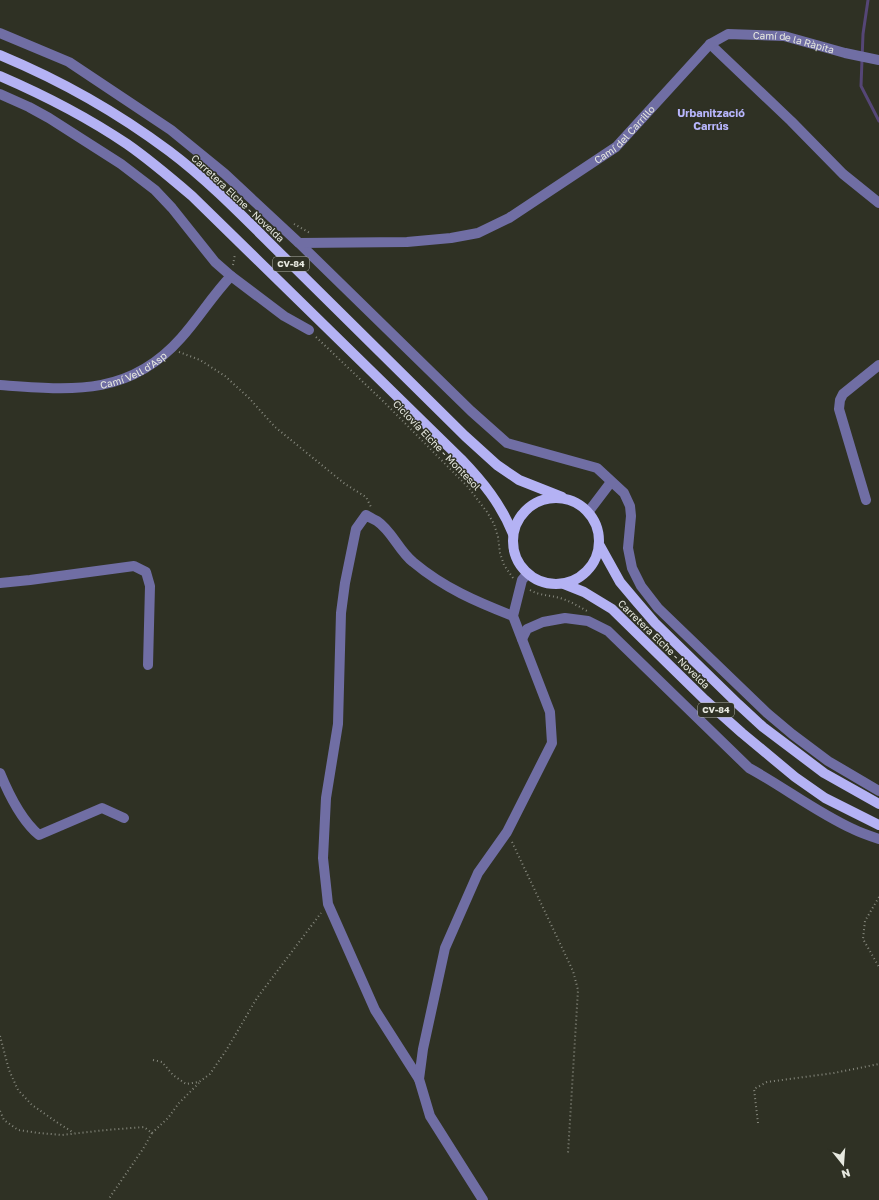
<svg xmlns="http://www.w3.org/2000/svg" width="879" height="1200" viewBox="0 0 879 1200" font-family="'Golos Text',sans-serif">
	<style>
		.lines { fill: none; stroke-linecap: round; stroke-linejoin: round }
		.stream { stroke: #554676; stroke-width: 3 }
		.path { stroke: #86887d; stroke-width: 2; stroke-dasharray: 1 3; stroke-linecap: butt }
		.minor { stroke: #706ea4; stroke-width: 10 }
		.major { stroke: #b4b2f4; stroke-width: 10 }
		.labels { text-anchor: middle; stroke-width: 3; stroke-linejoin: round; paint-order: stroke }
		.shield { fill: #2f3124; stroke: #b0b2a8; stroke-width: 1 }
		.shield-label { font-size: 9px; font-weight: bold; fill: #e7e9e0 }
		.street-label { font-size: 10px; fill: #e7e9e0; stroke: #2f3124 }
		.neighbourhood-label { font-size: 11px; font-weight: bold; fill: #b8b6fd; stroke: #2f3124 }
	</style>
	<rect width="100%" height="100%" fill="#2f3124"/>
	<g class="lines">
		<!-- stream -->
		<polyline class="stream" points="868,0 863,34 861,86 879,121"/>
		<!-- path -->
		<g class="path">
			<polyline points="294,224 310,233"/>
			<polyline points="233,265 235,254"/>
			<polyline points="316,337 385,403 468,487 487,512 494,524 498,537 500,553 504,565 513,578"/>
			<polyline points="179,352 200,360 225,376 249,398 275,427 345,484 366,497 371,507"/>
			<path d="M530,590C540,596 550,595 560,598C570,601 578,606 587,611"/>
			<polyline points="512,842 573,971 578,990 568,1153"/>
			<polyline points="879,897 865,921 863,939 879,967"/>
			<polyline points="0,1036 9,1070 18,1090 32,1105 58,1123 74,1133"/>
			<polyline points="153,1060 162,1062 173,1075 186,1084 199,1082 210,1074 227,1049 257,998 321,913"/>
			<polyline points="0,1111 4,1120 18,1130 39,1133 62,1135 106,1130 144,1127 152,1133 143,1149 108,1200"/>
			<polyline points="758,1123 754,1089 767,1082 834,1073 879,1064"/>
			<polyline points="152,1133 168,1118 179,1103 199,1083"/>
		</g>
		<!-- minor -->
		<g class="minor">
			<polyline points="0,33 69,62 171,130 225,174 299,243 471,411 507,443 597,468 624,493 630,506 631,516 628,548 632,568 641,586 658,608 767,713 792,734 828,761 879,791"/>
			<polyline points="710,44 791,121 843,174 879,203"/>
			<polyline points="0,94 29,107 49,118 121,164 155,190 172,208 215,262 231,276 284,316 309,330"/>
			<path id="s1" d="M299,243L407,242L451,238L478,233L509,218L616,147L710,44L728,34L784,36L845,53L879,60"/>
			<path id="s2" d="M0,385C71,390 129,397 181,338C199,318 212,296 231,276"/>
			<polyline points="866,500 839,409 840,400 843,394 879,365"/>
			<polyline points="589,511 611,482"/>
			<polyline points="0,583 30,580 134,566 146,572 150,586 148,665"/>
			<path d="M522,639L527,629L543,622L565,618L588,621L608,631L749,768C784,787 816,812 853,829C861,833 870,836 879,839"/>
			<path d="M0,773C9,795 21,820 39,835L102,808L124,818"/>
			<path d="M419,1079L375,1010L328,904L323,858L326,798L338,724L341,613L345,583L356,529L366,515C369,517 373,519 377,521C392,531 399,551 413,562C444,588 477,602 513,616"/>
			<polyline points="483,1200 430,1116 419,1079 423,1049 445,948 478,873 507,832 552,743 550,712 513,616 522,580 527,574"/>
		</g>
		<!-- major -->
		<g class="major">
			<path d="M0,55C60,80 117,112 169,151C213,184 252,226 292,265C350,322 407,379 465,436L497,465L519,480L562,497"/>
			<path d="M0,76C44,95 87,117 127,144C150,160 171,178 192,196L461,459C483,482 501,504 513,534"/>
			<circle cx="556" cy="541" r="43"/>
			<polyline points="600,546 620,582 636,601 655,623 738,704 763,727 824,773 879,804"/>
			<polyline points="564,584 584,592 612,609 705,700 742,733 795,777 825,798 879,825"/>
		</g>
	</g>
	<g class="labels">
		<!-- shield labels -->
		<g class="shield">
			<rect x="273" y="257" width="36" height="14" rx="3"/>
			<rect x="698" y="703" width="36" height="14" rx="3"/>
		</g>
		<g class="shield-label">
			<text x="291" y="267">CV-84</text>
			<text x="716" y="713">CV-84</text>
		</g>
		<!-- street labels -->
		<g class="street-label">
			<text dy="4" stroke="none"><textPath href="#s1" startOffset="569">Camí de la Ràpita</textPath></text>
			<text dy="4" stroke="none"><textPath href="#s1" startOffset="357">Camí del Carrillo</textPath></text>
			<text transform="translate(238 198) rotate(43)" y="4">Carretera Elche - Novelda</text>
			<text dy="4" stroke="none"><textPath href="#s2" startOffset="137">Camí Vell d'Asp</textPath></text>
			<text transform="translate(437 445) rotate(46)" y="4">Ciclovía Elche - Montesol</text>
			<text transform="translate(664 644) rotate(44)" y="4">Carretera Elche - Novelda</text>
		</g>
		<!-- neighbourhood labels -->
		<g class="neighbourhood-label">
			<text x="711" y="117">Urbanització<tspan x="711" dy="13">Carrús</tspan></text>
		</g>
	</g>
	<!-- north arrow -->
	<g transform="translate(843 1164) rotate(163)" stroke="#2f3124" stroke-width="3" paint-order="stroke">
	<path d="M0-3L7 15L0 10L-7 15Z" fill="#e7e9e0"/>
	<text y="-6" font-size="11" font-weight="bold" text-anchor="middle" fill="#e7e9e0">N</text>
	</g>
</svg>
